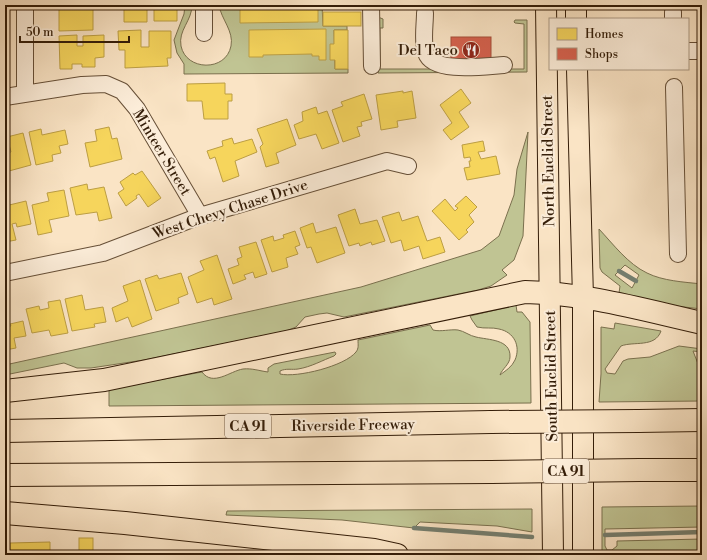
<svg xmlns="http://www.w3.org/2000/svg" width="707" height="560" viewBox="0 0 707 560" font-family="'Libre Bodoni',serif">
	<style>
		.green { fill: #c0c493; stroke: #7a704e; fill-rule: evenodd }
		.homes { fill: #f6d55c; stroke: #bc9e43 }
		.shops { fill: #d6604d; stroke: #a54c38 }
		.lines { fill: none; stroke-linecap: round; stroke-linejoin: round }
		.stream { stroke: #747e6f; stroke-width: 4.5 }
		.minor-casing { stroke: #664f37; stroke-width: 18 }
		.major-casing { stroke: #341d08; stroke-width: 22 }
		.highway-casing { stroke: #341d08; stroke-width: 24 }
		.minor { stroke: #fcedd9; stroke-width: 16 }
		.major { stroke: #fae4c5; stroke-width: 20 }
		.highway { stroke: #fae4c5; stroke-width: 22 }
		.highway-bridge-casing { stroke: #341d08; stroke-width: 24; stroke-linecap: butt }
		.highway-bridge { stroke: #fae4c5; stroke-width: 22 }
		.labels { text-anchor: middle; stroke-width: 4; stroke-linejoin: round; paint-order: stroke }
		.shield { fill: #fcedd9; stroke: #705b47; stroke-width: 1 }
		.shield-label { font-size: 14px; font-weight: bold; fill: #341d08 }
		.poi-label { font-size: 15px; fill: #341d08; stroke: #fcedd9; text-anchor: end }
		.street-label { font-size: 15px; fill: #341d08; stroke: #fcedd9 }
	</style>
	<rect width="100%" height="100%" fill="#fae4c5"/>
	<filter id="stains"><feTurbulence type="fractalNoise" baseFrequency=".005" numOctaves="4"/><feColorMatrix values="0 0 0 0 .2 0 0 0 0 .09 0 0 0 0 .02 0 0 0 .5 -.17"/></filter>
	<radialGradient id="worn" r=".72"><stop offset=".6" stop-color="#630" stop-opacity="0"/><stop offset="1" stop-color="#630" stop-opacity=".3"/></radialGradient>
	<!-- green -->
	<g class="green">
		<path d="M185,5H192C192,21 178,30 181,46C186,71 226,72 231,46C234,31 221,19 219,5H322L323,26H347V30H334L335,69H348V73L184,74V64L177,53L174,40L184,14Z"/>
		<polygon points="378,17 383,19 383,28 380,28 380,69 524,69 524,24 515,23 514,22 515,20 527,20 527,72 378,73"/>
		<polygon points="528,132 523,236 514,260 502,270 507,275 491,286 478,290 344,317 327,313 319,314 305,317 296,327 286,331 144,360 91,368 77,368 64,363 5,375 5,365 361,287 481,250 499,236 514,195 517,169"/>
		<path d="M599,229C613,244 628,264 647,273C663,281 684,282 702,284V309L675,306L619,293L620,286L602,272L600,268ZM625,265L639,275L632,288L615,275Z"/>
		<path d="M516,305L517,312H522L530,322L531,403L109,406V389L202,372C213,387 230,371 243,369C252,368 260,371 268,372V368L274,364L335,352L336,354L334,356C323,360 311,367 298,369C292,370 286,368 280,371V374C297,378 345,366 356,352C359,348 358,345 358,340L430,325L433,330C441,332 450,329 458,330C464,331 470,336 476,337C488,340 511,339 510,357C510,364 502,369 500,375C505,371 512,367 515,360C521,346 514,332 499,329C492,327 485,329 477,327L472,320L470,316Z"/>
		<path d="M615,323L661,331C655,348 634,341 621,346L605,369L607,373L615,374L623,361L628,359L650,357L679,346L702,349V352L693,351L702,374V401L599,402L601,374V327L614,329Z"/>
		<polygon points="702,506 702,527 605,529 605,546 607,550 612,550 617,546 617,541 702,539 702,555 602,555 602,507"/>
		<polygon points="532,509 532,532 497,526 420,522 414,528 342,520 226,515 227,511"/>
	</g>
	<!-- homes -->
	<g class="homes">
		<polygon points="66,5 93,7 93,30 59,31 59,8 66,8"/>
		<polygon points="124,5 177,5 177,21 154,21 154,5 147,5 147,22 124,22"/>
		<polygon points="240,5 318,5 318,22 240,23"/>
		<rect x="323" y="12" width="38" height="14"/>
		<polygon points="326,29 326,60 319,60 319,56 312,56 312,54 263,55 263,57 249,57 249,30"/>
		<polygon points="141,30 141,47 149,47 149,31 171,31 171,58 167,58 168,66 125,68 125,50 119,50 118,31"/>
		<polygon points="334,30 348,30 348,69 335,69 335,60 330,60 330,44 334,44"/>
		<polygon points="77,35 77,46 83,46 83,36 104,35 104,57 95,58 95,67 82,67 82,64 72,64 72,69 60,69 59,36"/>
		<polygon points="225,83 225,94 232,94 232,101 228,101 228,119 204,119 202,101 187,101 187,84"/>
		<polygon points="461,89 471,103 459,112 469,127 451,140 443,130 452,123 440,105"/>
		<polygon points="403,91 403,93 412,91 416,118 397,121 398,127 381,130 376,95"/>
		<polygon points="364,94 372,119 361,122 362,126 357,127 360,136 343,142 332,110 343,106 341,102"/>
		<polygon points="316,107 318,114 327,111 339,143 322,149 316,134 299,139 294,125 303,121 302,112"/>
		<polygon points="287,119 296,145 276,153 279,163 266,167 260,147 263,144 257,129"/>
		<polygon points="109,127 112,139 117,138 122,159 90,167 85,143 97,141 95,130"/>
		<polygon points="41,129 42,135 65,130 68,144 59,146 61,153 52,155 53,161 36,165 29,132"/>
		<polygon points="23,133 31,165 9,171 8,168 5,169 5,153 11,152 7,137"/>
		<polygon points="232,138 234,144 252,139 257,152 235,161 239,176 223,182 215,157 210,159 207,151 223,146 222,141"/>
		<polygon points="483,141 485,151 478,152 481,159 496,156 500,174 467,180 464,168 470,167 469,161 471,161 470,157 464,158 462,145"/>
		<polygon points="142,171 161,198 148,207 139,194 136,196 137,198 126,206 118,193 124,189 120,182 133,173 135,175"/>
		<polygon points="87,184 88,190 104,187 112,218 99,221 97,212 76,215 70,188"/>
		<polygon points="64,190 69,216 49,220 52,232 38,235 32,205 49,201 47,193"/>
		<polygon points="466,196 477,207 469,215 474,222 466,230 468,232 459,240 432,211 445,199 455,211 458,208 455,206"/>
		<polygon points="26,201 31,224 17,227 16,223 12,224 16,240 5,242 5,206"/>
		<polygon points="355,209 360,224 377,220 385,241 372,245 371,242 360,246 359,243 349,246 338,215"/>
		<polygon points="399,212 402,221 418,216 427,241 440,237 445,252 423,259 419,246 404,251 401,240 391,243 382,217"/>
		<polygon points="313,223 316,233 336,227 345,253 317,263 311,247 307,248 300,228"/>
		<polygon points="295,231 300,245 295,247 298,254 286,258 288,267 272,272 261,240 273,236 274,241 284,238 283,235"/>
		<polygon points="256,242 267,274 255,278 253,272 244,275 246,279 233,284 228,269 239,265 237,259 242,257 239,247"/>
		<polygon points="217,255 232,299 214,305 212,298 197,303 188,277 204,270 200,261"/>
		<polygon points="181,273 188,294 178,298 179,303 156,311 145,279 157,275 159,279"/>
		<polygon points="140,280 152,319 132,327 128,317 116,322 112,308 128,301 123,286"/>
		<polygon points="82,295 85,310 103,307 106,322 94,324 95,327 72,331 65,299"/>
		<polygon points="60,300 68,333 51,336 49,330 32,333 26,309 39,306 40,310 49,308 48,302"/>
		<polygon points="23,321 26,336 14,338 16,348 5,350 5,324 6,327 11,326 10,324"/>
		<rect x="79" y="538" width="14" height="13"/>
		<polygon points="50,542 50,555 6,555 6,550 10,550 10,543"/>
		<rect x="135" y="551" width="17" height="4"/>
		<rect x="56" y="553" width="49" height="2"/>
	</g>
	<!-- shops -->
	<rect class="shops" x="451" y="37" width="40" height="25"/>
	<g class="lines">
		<!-- stream -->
		<g class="stream">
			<polyline points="619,271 636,281"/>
			<polyline points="699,351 702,360"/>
			<polyline points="414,528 532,537"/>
			<polyline points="605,535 702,532"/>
		</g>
		<defs>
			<g id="minor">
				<polyline points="25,5 25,92"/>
				<polyline points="204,5 204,33"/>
				<polyline points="371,5 372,66"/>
				<polyline points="673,12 673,19"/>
				<path d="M425,13C425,25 422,42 426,53C433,74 486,66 504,65"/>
				<polyline points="688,51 702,51"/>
				<polyline points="674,87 678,254"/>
				<polyline points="5,97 82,85 106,84 122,91 137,109 200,216"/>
				<polyline points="5,273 103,253 200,216 387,161 408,166"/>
			</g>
			<g id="major">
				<polyline points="546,5 553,555"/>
				<polyline points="576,5 576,19"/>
				<polyline points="577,69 583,298 583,555"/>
			</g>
			<g id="highway">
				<path d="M5,391L104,380L525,292C585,293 644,310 702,323"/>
				<polyline points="638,421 702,420"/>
				<polyline points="5,431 491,422"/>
				<polyline points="640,470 702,470"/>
				<polyline points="5,475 491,472"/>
				<polyline points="5,513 125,523 374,550 397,555"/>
			</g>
		</defs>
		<!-- minor casing -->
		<use href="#minor" class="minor-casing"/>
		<!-- major casing -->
		<use href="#major" class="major-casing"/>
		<!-- highway casing -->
		<use href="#highway" class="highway-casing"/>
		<!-- minor -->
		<use href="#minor" class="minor"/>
		<!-- major -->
		<use href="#major" class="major"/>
		<!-- highway -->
		<use href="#highway" class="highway"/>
		<defs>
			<g id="highway-bridge">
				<polyline points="491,422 638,421"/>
				<polyline points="491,472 640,470"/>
			</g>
		</defs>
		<!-- highway-bridge casing -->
		<use href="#highway-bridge" class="highway-bridge-casing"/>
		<!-- highway-bridge -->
		<use href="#highway-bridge" class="highway-bridge"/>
	</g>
	<!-- icons -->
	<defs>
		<symbol id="restaurant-disc" viewBox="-11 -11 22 22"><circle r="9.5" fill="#8f2418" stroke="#fcedd9"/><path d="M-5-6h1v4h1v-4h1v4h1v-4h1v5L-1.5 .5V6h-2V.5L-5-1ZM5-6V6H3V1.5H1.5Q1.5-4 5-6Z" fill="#fff"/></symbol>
	</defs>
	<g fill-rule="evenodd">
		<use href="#restaurant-disc" x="461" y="40" width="20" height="20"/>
	</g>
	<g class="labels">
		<!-- shield labels -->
		<g class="shield">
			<rect x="225" y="414" width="46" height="24" rx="3"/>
			<rect x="543" y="459" width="46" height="24" rx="3"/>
		</g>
		<g class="shield-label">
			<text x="248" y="431">CA 91</text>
			<text x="566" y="476">CA 91</text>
		</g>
		<!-- poi labels -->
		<g class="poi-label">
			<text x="458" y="55">Del Taco</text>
		</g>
		<!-- street labels -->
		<g class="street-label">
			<text transform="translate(162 152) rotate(59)" y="5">Minteer Street</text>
			<text transform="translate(548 161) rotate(-91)" y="5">North Euclid Street</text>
			<text transform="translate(230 209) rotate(-18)" y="5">West Chevy Chase Drive</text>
			<text transform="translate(551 376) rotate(-91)" y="5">South Euclid Street</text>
			<text transform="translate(353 425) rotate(-1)" y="5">Riverside Freeway</text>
		</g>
	</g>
	<!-- margin -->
	<rect width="707" height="560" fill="none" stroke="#fae4c5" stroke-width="20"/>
	<rect x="6" y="6" width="695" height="548" fill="none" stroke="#341d08" stroke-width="2"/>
	<rect x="10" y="10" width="687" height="540" fill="none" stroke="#341d08"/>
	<!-- legend -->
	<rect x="549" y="18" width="140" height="52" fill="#fcedd9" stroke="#ac9a85"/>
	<rect x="557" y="28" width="20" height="12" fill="#f6d55c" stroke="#ac9a85"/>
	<text x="585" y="38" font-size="12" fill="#341d08">Homes</text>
	<rect x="557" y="48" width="20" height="12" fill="#d6604d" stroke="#ac9a85"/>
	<text x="585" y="58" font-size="12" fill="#341d08">Shops</text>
	<!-- scale -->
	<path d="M20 36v6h109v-6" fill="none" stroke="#341d08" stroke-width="2"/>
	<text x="26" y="36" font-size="12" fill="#341d08" stroke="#fcedd9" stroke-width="3" paint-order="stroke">50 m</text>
	<rect width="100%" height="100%" filter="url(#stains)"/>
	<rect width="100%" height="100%" fill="url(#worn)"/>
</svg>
